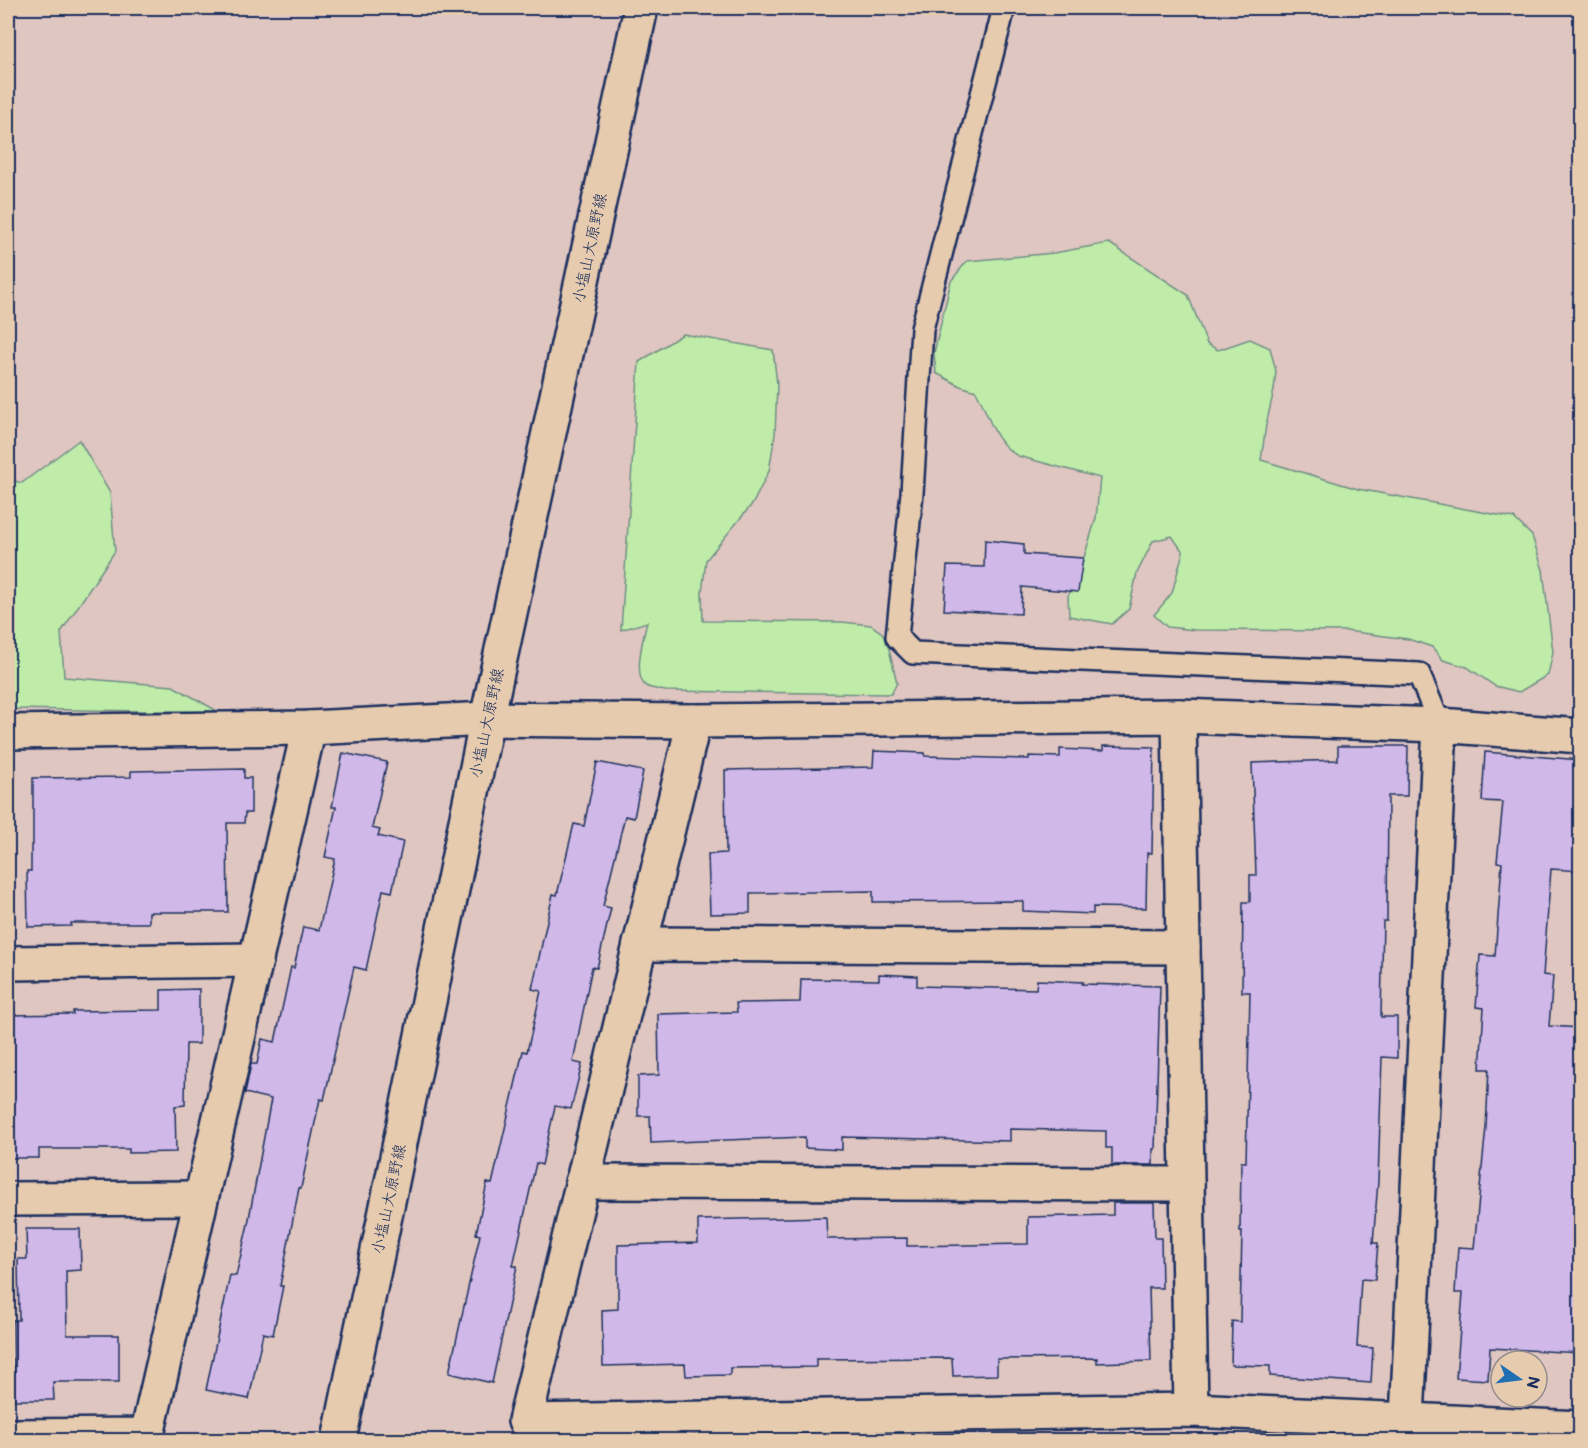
<svg xmlns="http://www.w3.org/2000/svg" width="1588" height="1448" viewBox="0 0 1588 1448" font-family="'Balsamiq Sans','Klee One',sans-serif">
	<style>
		.green { fill: #c0eca9; stroke: #6e8e84; stroke-width: 1.5 }
		.building { fill: #d0b9e9; stroke: #1b2f5e; stroke-width: 1.5 }
		.lines { fill: none; stroke-linecap: round; stroke-linejoin: round }
		.lane-casing { stroke: #1b2f5e; stroke-width: 26 }
		.street-casing { stroke: #1b2f5e; stroke-width: 38 }
		.secondary-casing { stroke: #1b2f5e; stroke-width: 38 }
		.lane { stroke: #e7cbae; stroke-width: 21 }
		.street { stroke: #e7cbae; stroke-width: 33 }
		.secondary { stroke: #e7cbae; stroke-width: 33 }
		.labels { text-anchor: middle; stroke-width: 5; stroke-linejoin: round; paint-order: stroke }
		.street-label { font-size: 16px; fill: #1b2f5e; stroke: #e7cbae }
	</style>
	<rect width="100%" height="100%" fill="#e0c6c0"/>
	<filter id="ink" filterUnits="userSpaceOnUse"><feTurbulence type="fractalNoise" baseFrequency=".0167" numOctaves="2"/><feDisplacementMap in="SourceGraphic" scale="12" xChannelSelector="R" yChannelSelector="G"/><feConvolveMatrix kernelMatrix="1 2 1 2 8 2 1 2 1" color-interpolation-filters="sRGB"/></filter>
	<g filter="url(#ink)">
		<!-- green -->
		<g class="green">
			<path d="M1109,243L1188,295L1207,344L1218,350L1250,339L1270,348L1276,371L1274,390L1266,425L1261,460L1358,489L1514,518L1532,536L1543,570L1553,652L1548,675L1519,692L1495,686L1467,667L1443,660L1432,647L1408,639L1346,631L1195,630L1167,627L1154,615L1172,593L1183,552L1172,536L1153,541L1137,573L1129,609L1112,624L1069,616L1068,596L1078,577L1096,518L1100,478L1018,456C993,443 989,414 976,391L960,386L936,373L934,353L951,281L967,261L1054,253Z"/>
			<path d="M683,334L773,350L777,384L775,434L769,471L753,503L706,560L702,593L703,621L842,622L871,625L882,633L889,649L897,683L891,694L665,691C659,689 651,689 646,686C632,677 644,635 647,622L621,630L639,362Z"/>
			<polygon points="79,440 110,493 115,551 61,632 64,677 173,686 219,712 8,709 8,479 22,483"/>
		</g>
		<!-- building -->
		<g class="building">
			<polygon points="985,540 1024,544 1024,554 1083,558 1078,592 1022,587 1021,614 944,610 947,566 984,567"/>
			<polygon points="1103,746 1154,747 1152,853 1147,853 1146,908 1093,907 1093,914 1023,911 1023,901 873,902 873,891 750,893 750,913 710,914 708,854 726,853 725,770 873,767 874,751 925,753 925,756 1029,759 1029,756 1060,757 1060,749 1103,751"/>
			<polygon points="1338,746 1408,746 1407,796 1388,796 1387,921 1383,921 1381,1017 1397,1017 1397,1058 1382,1057 1378,1182 1373,1243 1378,1243 1375,1280 1361,1279 1357,1347 1373,1348 1371,1383 1270,1376 1270,1366 1231,1365 1232,1321 1240,1322 1242,1231 1240,1231 1241,1162 1246,1162 1250,992 1242,992 1243,902 1250,902 1250,875 1256,875 1252,763 1338,760"/>
			<polygon points="1485,752 1581,760 1581,871 1551,869 1543,975 1553,976 1549,1026 1581,1028 1581,1353 1490,1348 1488,1380 1456,1378 1463,1293 1455,1293 1458,1247 1474,1248 1486,1127 1489,1069 1480,1069 1484,1008 1476,1007 1480,955 1495,956 1502,863 1497,862 1503,802 1482,801"/>
			<polygon points="343,753 387,762 372,828 380,830 378,836 403,842 392,892 383,890 366,970 354,967 324,1100 320,1099 301,1188 299,1188 280,1286 283,1286 273,1335 263,1333 249,1399 206,1390 230,1275 236,1276 248,1224 271,1099 245,1093 251,1064 257,1064 262,1039 275,1042 291,967 294,968 303,927 319,930 335,859 325,857 336,807 332,807"/>
			<polygon points="597,762 643,771 634,818 625,816 603,906 611,908 597,968 592,967 573,1062 582,1064 571,1109 555,1106 542,1165 536,1163 513,1266 517,1266 492,1383 449,1373 480,1235 476,1234 487,1183 492,1184 523,1051 527,1052 541,991 532,989 553,894 557,895 574,824 584,826"/>
			<polygon points="244,769 244,778 251,778 251,813 245,813 244,823 227,823 228,912 149,912 149,923 71,923 71,926 28,927 27,871 31,871 31,845 33,845 33,778 131,777 131,771"/>
			<polygon points="879,974 917,976 917,986 1036,989 1037,980 1083,982 1082,984 1160,986 1155,1149 1153,1149 1153,1165 1112,1165 1112,1148 1106,1148 1106,1131 1010,1129 1010,1141 842,1137 842,1150 805,1148 805,1137 651,1143 650,1116 638,1116 638,1076 659,1075 658,1014 737,1012 736,1003 800,1002 801,979 879,980"/>
			<polygon points="199,989 199,1044 186,1044 185,1105 175,1106 176,1152 129,1153 129,1149 39,1149 39,1158 8,1158 8,1015 73,1014 73,1011 161,1010 161,990"/>
			<polygon points="1113,1203 1154,1203 1155,1238 1161,1238 1162,1288 1149,1288 1151,1361 1097,1363 1097,1358 997,1359 997,1375 953,1376 952,1358 816,1359 816,1367 730,1368 730,1375 686,1376 685,1364 603,1366 602,1310 618,1309 618,1245 698,1243 698,1220 826,1217 827,1239 907,1238 907,1246 1028,1244 1028,1217 1113,1215"/>
			<polygon points="26,1229 80,1229 81,1270 66,1271 67,1335 119,1335 119,1382 53,1382 54,1400 14,1400 13,1320 19,1320 18,1259 27,1259"/>
		</g>
		<g class="lines">
			<defs>
				<polyline id="lane" points="1004,8 922,329 912,493 897,637 913,653 1419,674 1440,725"/>
				<g id="street">
					<polyline points="1179,716 1191,1410"/>
					<polyline points="694,721 525,1421 1191,1410 1580,1428"/>
					<polyline points="8,732 309,728 487,719 694,721 1179,716 1440,725 1580,736"/>
					<polyline points="640,944 1183,947"/>
					<polyline points="8,963 256,960"/>
					<polyline points="582,1182 1187,1184"/>
					<polyline points="8,1199 201,1198"/>
					<polyline points="8,1436 147,1435 309,728"/>
					<polyline points="1406,1440 1440,725"/>
				</g>
				<polyline id="secondary" points="339,1440 487,719 641,8"/>
			</defs>
			<!-- lane casing -->
			<use href="#lane" class="lane-casing"/>
			<!-- street casing -->
			<use href="#street" class="street-casing"/>
			<!-- secondary casing -->
			<use href="#secondary" class="secondary-casing"/>
			<!-- lane -->
			<use href="#lane" class="lane"/>
			<!-- street -->
			<use href="#street" class="street"/>
			<!-- secondary -->
			<use href="#secondary" class="secondary"/>
		</g>
	</g>
	<g class="labels">
		<!-- street labels -->
		<g class="street-label">
			<text transform="translate(589 248) rotate(-78)" y="6">小塩山大原野線</text>
			<text transform="translate(486 723) rotate(-78)" y="6">小塩山大原野線</text>
			<text transform="translate(388 1199) rotate(-78)" y="6">小塩山大原野線</text>
		</g>
	</g>
	<!-- margin -->
	<rect width="1588" height="1448" fill="none" stroke="#e7cbae" stroke-width="30"/>
	<rect x="15" y="15" width="1558" height="1418" fill="none" stroke="#1b2f5e" stroke-width="2" filter="url(#ink)"/>
	<!-- north arrow -->
	<g transform="translate(1519 1379) rotate(104)"><circle r="28" fill="#e7cbae" stroke="#958d8e" stroke-width="1.5"/>
	<path d="M0-4.5L10 22L0 15L-10 22Z" fill="#1f6fb2"/>
	<text y="-9" font-size="16" font-weight="bold" text-anchor="middle" fill="#1b2f5e">N</text>
	</g>
</svg>
